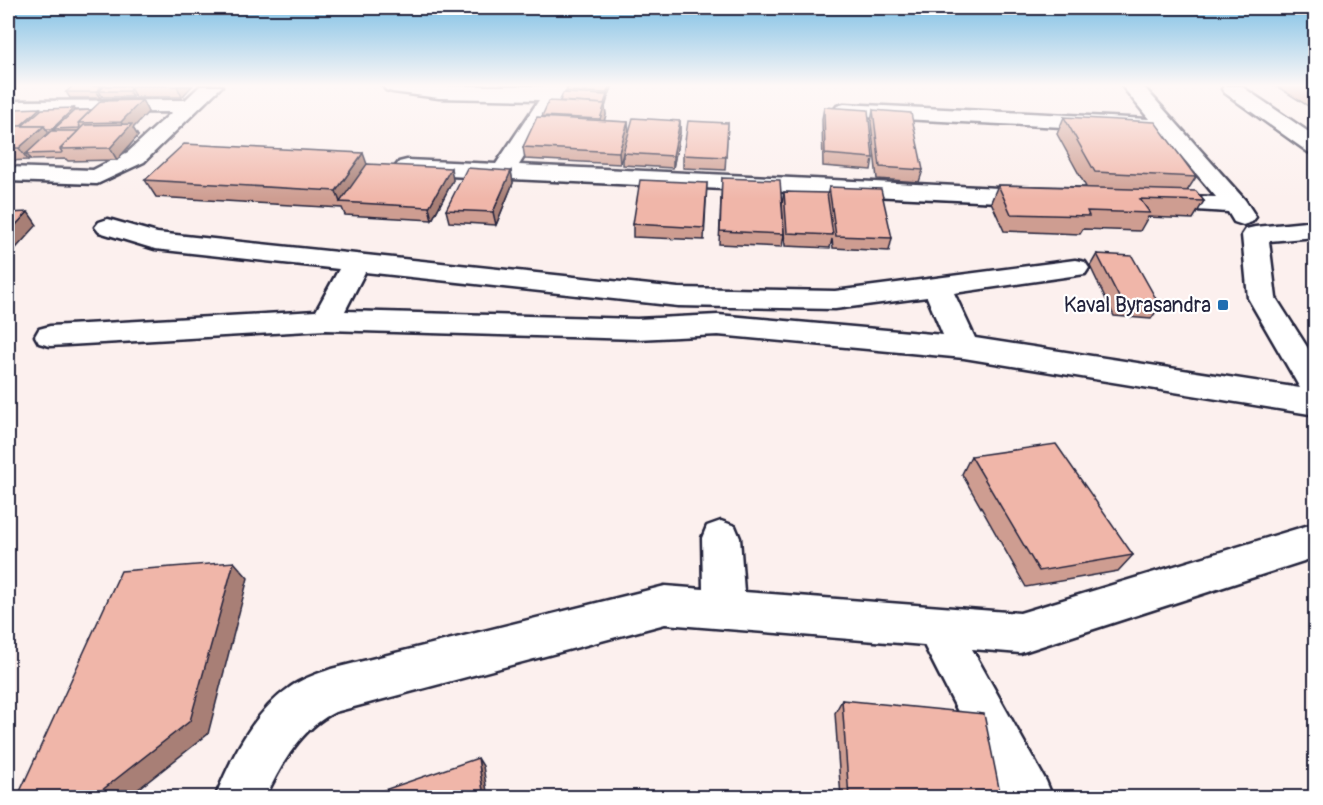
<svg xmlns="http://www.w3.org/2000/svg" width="1323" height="805" viewBox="0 0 1323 805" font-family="Pangolin,sans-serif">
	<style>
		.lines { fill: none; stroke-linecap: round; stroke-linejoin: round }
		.minor-casing { stroke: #22223b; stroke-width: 5 }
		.minor { fill: #fff; fill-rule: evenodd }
		.wall { fill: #ce9d91; stroke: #22223b; stroke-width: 1.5 }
		.shaded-wall { fill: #a87f76; stroke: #22223b; stroke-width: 1.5 }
		.building { fill: #f0b6a9; stroke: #22223b; stroke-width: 1.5 }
		.poi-dot { fill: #1f6fb2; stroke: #fff; stroke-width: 2 }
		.labels { text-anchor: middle; stroke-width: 4.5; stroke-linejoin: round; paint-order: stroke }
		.poi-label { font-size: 21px; fill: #22223b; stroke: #fff; text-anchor: end }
	</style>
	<rect width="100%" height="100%" fill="#fcf0ee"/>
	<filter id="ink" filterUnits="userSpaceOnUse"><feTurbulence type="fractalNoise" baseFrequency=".0167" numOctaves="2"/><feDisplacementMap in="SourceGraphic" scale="12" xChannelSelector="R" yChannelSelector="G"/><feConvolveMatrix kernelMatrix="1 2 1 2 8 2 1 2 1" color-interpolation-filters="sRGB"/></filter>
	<g filter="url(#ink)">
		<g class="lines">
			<defs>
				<g id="minor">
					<polygon points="200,86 222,86 144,162 97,184 8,181 8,167 93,170 128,152 172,112 8,113 8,101 185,100"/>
					<polygon points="383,86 568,86 519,165 1039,190 1048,192 1051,197 1048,202 1039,204 407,174 399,172 395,167 399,162 407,160 496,164 539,100 439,98 393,92 386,90"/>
					<polygon points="1122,86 1143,86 1245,200 1256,217 1252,222 1243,225 1234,222 1228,212 1148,207 1145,202 1148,197 1157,195 1216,197 1161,132 844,116 837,114 834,110 837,106 844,104 1149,119"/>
					<polygon points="1224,86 1241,86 1316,137 1316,154 1308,152 1225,93 1222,89"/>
					<path d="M108,219L157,233L678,288L835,291L1075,260L1085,262L1089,268L1085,274L954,293L975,338L1300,388L1248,298L1242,235L1246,229L1255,227L1316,221V237L1269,241L1276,298L1316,361V415L964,358L718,335L637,339L326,330L50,346L39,343L35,336L39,329L50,326L316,311L339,269L155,249L99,232L95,227L99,222ZM365,272L678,306L835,309L927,297L943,335L718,315L637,319L345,311Z"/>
					<path d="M721,521L735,526L740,538L744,592L1020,613L1316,523V557L1020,653L972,649L1046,781L1053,798H1002L924,645L665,624L335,712C300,729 281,765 265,798H215C231,758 253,713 289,688C301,679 317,674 331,669L665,586L703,589L702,538L707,526Z"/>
				</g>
			</defs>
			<!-- minor casing -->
			<use href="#minor" class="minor-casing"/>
			<!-- minor -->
			<use href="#minor" class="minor"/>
		</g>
		<!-- wall -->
		<g class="wall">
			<polygon points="73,86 192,86 182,97 135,97 134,95 132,97 103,97 102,96 100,98 70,98 66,92"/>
			<polygon points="569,86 612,86 605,107 606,115 604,121 628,122 629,134 680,121 680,133 673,168 623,165 623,154 620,164 525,159 523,147 542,117 542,116 560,101 567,93 566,91"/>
			<polygon points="1276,86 1316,86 1316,111"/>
			<polygon points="142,100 148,112 133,128 138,136 117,160 68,161 66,159 31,160 30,158 28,160 8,161 8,104 12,110 91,110"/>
			<polygon points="824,107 873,158 871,170 823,166 822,119"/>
			<polygon points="873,110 923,170 919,182 877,179 871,122"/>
			<polygon points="1064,117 1196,177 1187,191 1204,201 1193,219 1148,217 1140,231 1083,229 1080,234 1004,231 991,202 998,185 1086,187 1057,134"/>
			<polygon points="728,123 725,170 683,168 683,155"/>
			<polygon points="366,164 453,180 432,220 345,215 342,208 156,197 145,180"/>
			<polygon points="511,171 513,183 496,225 449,222 446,210"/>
			<polygon points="722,178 784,234 782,247 719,244"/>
			<polygon points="707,183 704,240 633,237 633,224"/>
			<polygon points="829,187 892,238 889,251 833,248 832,239 830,248 785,246 782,204 784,192 827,196"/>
			<polygon points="1097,254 1160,306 1151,319 1114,316 1090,266"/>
			<polygon points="971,456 1133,555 1118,571 1026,587 962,474"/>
			<polygon points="842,700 1001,798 841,798 835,713"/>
		</g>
		<!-- shaded-wall -->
		<g class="shaded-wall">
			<polygon points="8,86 16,86 8,92"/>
			<polygon points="102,86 112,86 99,91 102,96 100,98 96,92"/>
			<polygon points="177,86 192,86 182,97"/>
			<polygon points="610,86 612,86 612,88 607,99 605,107 606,115 601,131 600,119 602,108"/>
			<polygon points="131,89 134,95 132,97 129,91"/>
			<polygon points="142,100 148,112 133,128 138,136 117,160 110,148 126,130 121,122"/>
			<polygon points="8,104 13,112 8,116"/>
			<polygon points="40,108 44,114 15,130"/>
			<polygon points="74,108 78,114 54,129 57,134 56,135 52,129"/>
			<polygon points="680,121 680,133 673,168 673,156"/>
			<polygon points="628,122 629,134 620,164 619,152"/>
			<polygon points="44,126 52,138 26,154 30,158 28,160 19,148"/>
			<polygon points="363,153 369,170 340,202 336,191"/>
			<polygon points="451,168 453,180 432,220 429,207"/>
			<polygon points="511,171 513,183 496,225 493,212"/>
			<polygon points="28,212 37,225 8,257 8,233"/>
			<polygon points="8,381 12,386 8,391"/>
			<polygon points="234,562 248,578 208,734 127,798 92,798"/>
			<polygon points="478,758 483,766 488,798 484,798"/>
		</g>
		<!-- building -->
		<g class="building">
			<polygon points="73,86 102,86 96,92 66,92"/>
			<polygon points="105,86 129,86 131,89 129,91 99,91"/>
			<polygon points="569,86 610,86 606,93 566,91"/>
			<polygon points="563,93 607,95 604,104 560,101"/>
			<polygon points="142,100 121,122 78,123 101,101"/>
			<polygon points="549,101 605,104 600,119 542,116"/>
			<polygon points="824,107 868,110 873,158 825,154"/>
			<polygon points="40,108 20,126 8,127 8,114 14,109"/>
			<polygon points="74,108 52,129 46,129 44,126 22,126 42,109"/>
			<polygon points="91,110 78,123 80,126 79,128 54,129 74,111"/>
			<polygon points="873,110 911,113 923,170 880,167"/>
			<polygon points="537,117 628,122 619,152 523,147"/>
			<polygon points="1064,117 1155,122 1196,177 1095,172"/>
			<polygon points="633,118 680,121 673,156 623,153"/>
			<polygon points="688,121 728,123 726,157 683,155"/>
			<polygon points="132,124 110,148 60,149 84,125"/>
			<polygon points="8,126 44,126 19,148 8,148"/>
			<polygon points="51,131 78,131 60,149 62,152 61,153 26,154"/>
			<polygon points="184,144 363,153 336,191 145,180"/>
			<polygon points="367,164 451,168 429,207 340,202"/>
			<polygon points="467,168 511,171 493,212 446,210"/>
			<polygon points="722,178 780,180 784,234 720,231"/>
			<polygon points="640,180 707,183 704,228 633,224"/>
			<polygon points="998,185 1196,191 1204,201 1140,199 1150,213 1087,211 1089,216 1011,214"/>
			<polygon points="829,187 881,189 892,238 836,236"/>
			<polygon points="784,192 827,193 833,235 787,233"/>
			<polygon points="28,212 8,233 8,213"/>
			<polygon points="1097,254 1132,256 1160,306 1122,303"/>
			<polygon points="1056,444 1133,555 1039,571 971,456"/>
			<polygon points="234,562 190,721 92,798 17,798 121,571"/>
			<polygon points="842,700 984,714 1001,798 849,798"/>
			<polygon points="478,758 484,798 361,798"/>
		</g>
	</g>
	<!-- sky -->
	<linearGradient id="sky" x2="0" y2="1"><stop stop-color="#7fc0e5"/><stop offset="0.43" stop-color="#fef8f7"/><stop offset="1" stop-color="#fef8f7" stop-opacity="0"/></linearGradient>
	<rect width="1323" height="199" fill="url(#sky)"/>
	<!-- markers -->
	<rect class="poi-dot" x="1217" y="299" width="12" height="12" rx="3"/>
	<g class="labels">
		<!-- poi labels -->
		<g class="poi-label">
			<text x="1211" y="312">Kaval Byrasandra</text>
		</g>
	</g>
	<!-- margin -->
	<rect width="1323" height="805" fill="none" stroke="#fff" stroke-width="30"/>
	<rect x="15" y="15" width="1293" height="775" fill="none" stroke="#22223b" stroke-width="2" filter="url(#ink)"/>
</svg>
